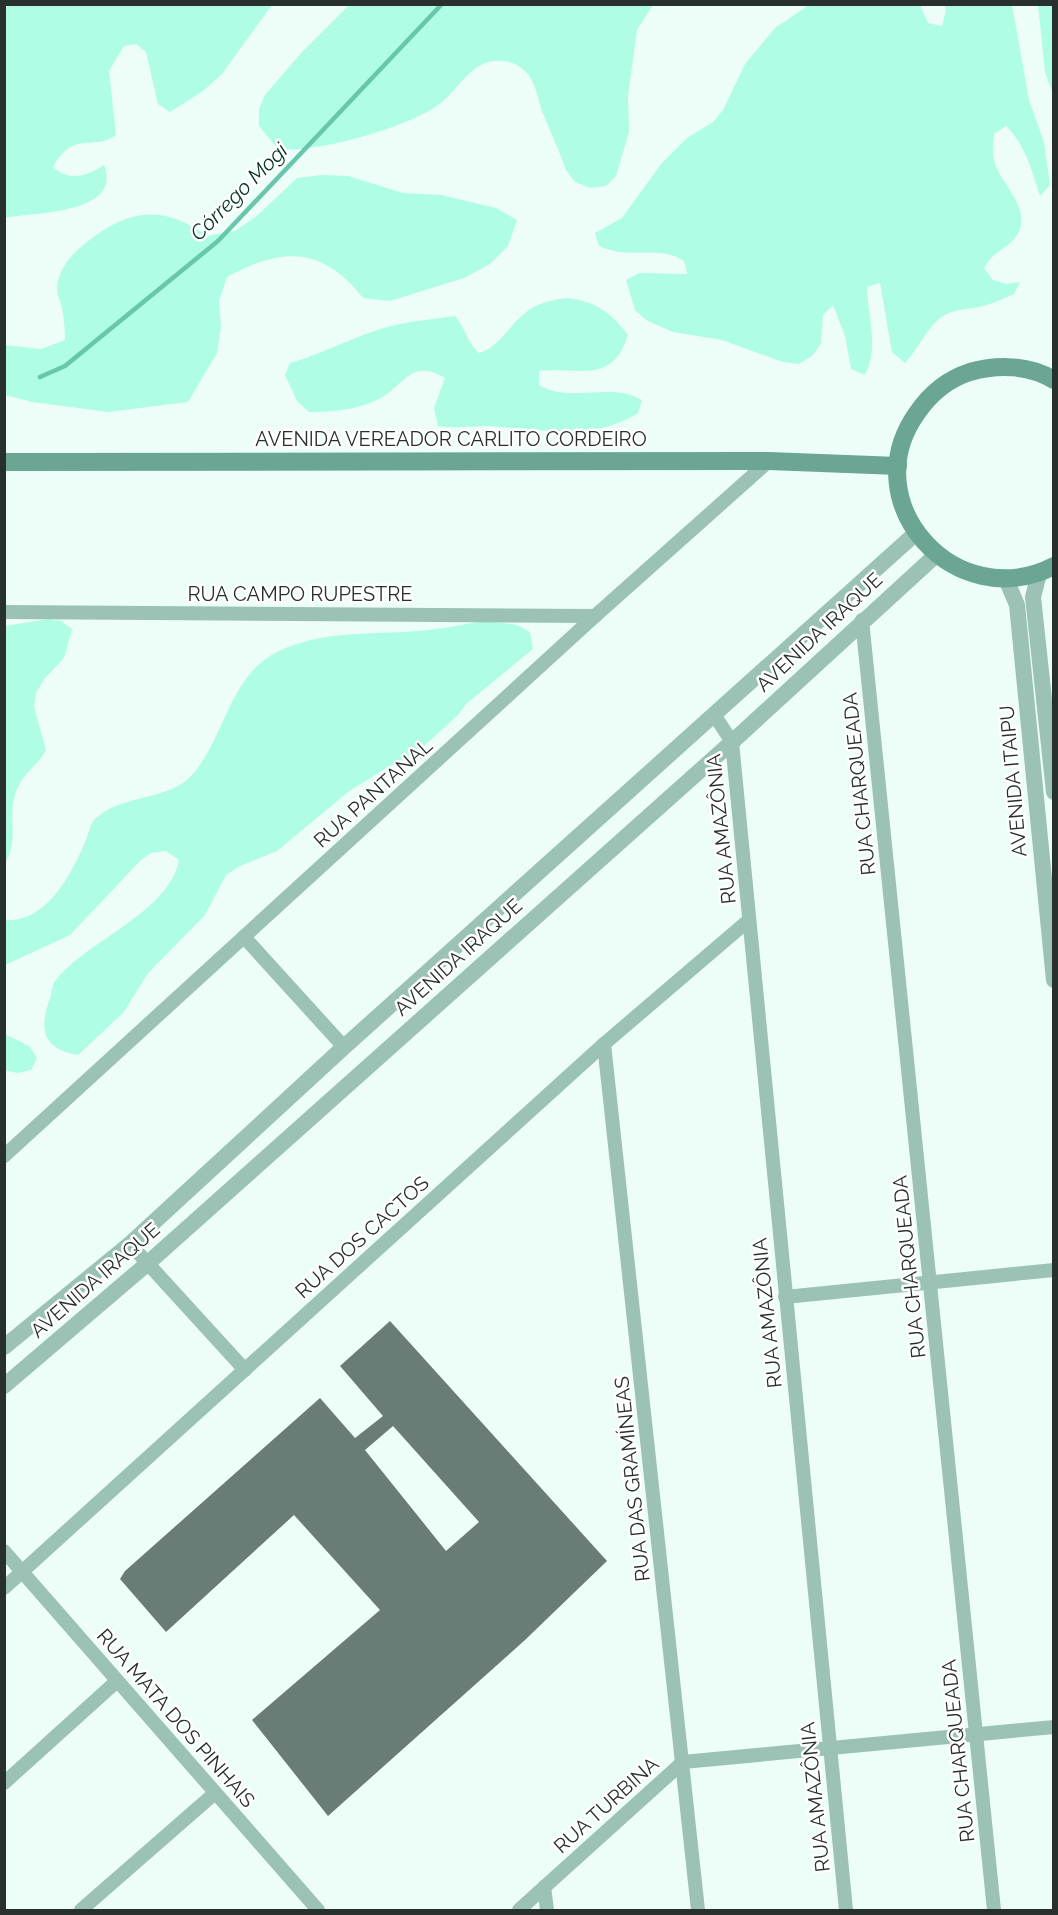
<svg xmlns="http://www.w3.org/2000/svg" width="1058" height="1915" viewBox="0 0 1058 1915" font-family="Raleway,sans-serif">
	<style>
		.green { fill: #aefde4 }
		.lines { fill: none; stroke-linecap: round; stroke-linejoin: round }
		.stream { stroke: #67c6ab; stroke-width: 4.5 }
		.building { fill: #697c75; fill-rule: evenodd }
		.minor { stroke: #9bc2b5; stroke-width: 14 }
		.tertiary { stroke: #9bc2b5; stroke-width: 16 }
		.secondary { stroke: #6aa693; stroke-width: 18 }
		.labels { text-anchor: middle; stroke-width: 5; stroke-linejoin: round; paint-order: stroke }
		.street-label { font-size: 20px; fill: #28302e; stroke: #fff }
		.water-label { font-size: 21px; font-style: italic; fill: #063429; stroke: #fff }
	</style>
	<rect width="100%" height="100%" fill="#edfef8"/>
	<!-- green -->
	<g class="green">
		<path d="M5,4H272V5L222,74L203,91L170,112L158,104L146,52L136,44L124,46L109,71L116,135C92,152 75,129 53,167C69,182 87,176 104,165C123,215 34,212 5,218Z"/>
		<path d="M350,4L653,5L637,30L628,96L629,132L616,176L606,186L590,188L575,182L566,170C559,150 550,131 542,111C537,96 535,77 520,67C511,60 495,59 485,63C465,72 457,90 442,102C414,126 315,154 278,149L259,126V109L265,95L302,52Z"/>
		<path d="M809,5H920L928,23L942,26L946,10L944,5H1012L1029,100L1044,142L1050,185L1040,196C1031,169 1026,146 1006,126L994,134C993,145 992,156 996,167C1004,186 1032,211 1017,235C1009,248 993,251 984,268L993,280L1006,284L1020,282L1014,294C1004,298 994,303 983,306C968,310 952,308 939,319C924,332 918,349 905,363L892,352L880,283L867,287C868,316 879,348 865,375L851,369L845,336L833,305L823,315L821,344L812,356L799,364L783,362L722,340L673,332L646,320L635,310L626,280L639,273L687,274L684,261C658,244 632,261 599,246L595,233L622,218L661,164L687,138L713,122L723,110L745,64L775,28Z"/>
		<polygon points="1038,5 1053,5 1053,94 1045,72"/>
		<path d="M322,175L348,176L403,193L441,195L496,208L517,220L508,246L490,264L464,278L390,301L363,298C322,246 282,247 227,277L219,301L221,326L217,353L188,402L108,412L32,402L5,395V345L41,349L65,340C65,331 64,322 63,313C62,304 56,294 57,286C60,266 72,254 87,242C128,209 163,204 207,236L235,231L259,214L297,178Z"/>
		<path d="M567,298C595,301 612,313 628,335C612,385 580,367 539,371V385C570,404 610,381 642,400L638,413C593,442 538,429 488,426C471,426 455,429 438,426L434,408L445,378C410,357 404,387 377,400C356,410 332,412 309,412L297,401L285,375L290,363C325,353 356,335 391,326C412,321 433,319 455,316C465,328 467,342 479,353C500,346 507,328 524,314C535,303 552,300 567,298Z"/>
		<path d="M48,619L61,621L72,629L64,658L45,678L36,693L34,707L46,750C38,765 24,773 18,787C5,814 21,834 5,864V626Z"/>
		<path d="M489,621L517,625L530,632L533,649L466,704L458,715L413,756L386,768L348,792L277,851L238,867L226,875L205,915L149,972L123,1013L78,1055C42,1049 39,1029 50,998C52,993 52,985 55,981C87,940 169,913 179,860L166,851L151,853L140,861L70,935L5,965V920C47,923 72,873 86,840C89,833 90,824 95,819C122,793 169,802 193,774C226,735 229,675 279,651C324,630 370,635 417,631C441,630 465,623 489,621Z"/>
		<polygon points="5,1034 29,1046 37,1058 31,1070 17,1073 5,1070"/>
	</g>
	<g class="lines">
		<!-- stream -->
		<polyline class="stream" points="40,377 65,366 218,241 442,4"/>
	</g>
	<!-- building -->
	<path class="building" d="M390,1321L607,1561L525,1640L328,1816L252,1720L380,1610L294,1515L166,1632L120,1579L125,1571L320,1398L355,1438L383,1416L340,1366ZM393,1426L479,1522L446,1551L365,1450Z"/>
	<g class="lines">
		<!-- minor -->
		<g class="minor">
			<polyline points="4,612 595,616"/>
			<polyline points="862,620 994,1910"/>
			<polyline points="715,716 732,742 846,1910"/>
			<polyline points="244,937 344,1047"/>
			<polyline points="604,1044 698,1910"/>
			<polyline points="4,1156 595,616 769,461"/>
			<polyline points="130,1244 245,1370"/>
			<polyline points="785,1297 1054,1270"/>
			<polyline points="4,1551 318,1910"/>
			<polyline points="4,1588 604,1044 749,920"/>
			<polyline points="4,1783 117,1681"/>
			<polyline points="544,1887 547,1910"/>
			<polyline points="81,1910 215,1793"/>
			<polyline points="519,1910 683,1762 1054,1727"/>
		</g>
		<!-- tertiary -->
		<g class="tertiary">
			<polyline points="1039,574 1033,597 1054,792"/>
			<polyline points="1006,579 1017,605 1054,980"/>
			<polyline points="4,1347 130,1244 344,1047 916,533"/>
			<polyline points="4,1386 147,1264 732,742 936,555"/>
		</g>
		<!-- secondary -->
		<g class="secondary">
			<path d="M1054,380C1029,365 998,364 970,372C948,379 930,394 917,413C853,503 956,616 1054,566"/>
			<polyline points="4,462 769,461 898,466"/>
		</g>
	</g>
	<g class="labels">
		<!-- street labels -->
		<g class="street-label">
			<text x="451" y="446">AVENIDA VEREADOR CARLITO CORDEIRO</text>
			<text x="300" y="601">RUA CAMPO RUPESTRE</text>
			<text transform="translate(819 632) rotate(-43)" y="7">AVENIDA IRAQUE</text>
			<text transform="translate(1013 781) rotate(-95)" y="7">AVENIDA ITAIPU</text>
			<text transform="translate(859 784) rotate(-96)" y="7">RUA CHARQUEADA</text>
			<text transform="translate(373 793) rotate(-42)" y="7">RUA PANTANAL</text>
			<text transform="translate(721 829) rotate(-96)" y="7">RUA AMAZÔNIA</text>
			<text transform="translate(458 957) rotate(-42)" y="7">AVENIDA IRAQUE</text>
			<text transform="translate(362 1237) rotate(-42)" y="7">RUA DOS CACTOS</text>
			<text transform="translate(909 1267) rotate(-96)" y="7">RUA CHARQUEADA</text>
			<text transform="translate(95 1280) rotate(-41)" y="7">AVENIDA IRAQUE</text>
			<text transform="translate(767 1313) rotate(-96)" y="7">RUA AMAZÔNIA</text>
			<text transform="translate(632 1479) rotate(-96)" y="7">RUA DAS GRAMÍNEAS</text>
			<text transform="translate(176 1718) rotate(49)" y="7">RUA MATA DOS PINHAIS</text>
			<text transform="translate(958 1751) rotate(-96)" y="7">RUA CHARQUEADA</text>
			<text transform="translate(815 1797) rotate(-96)" y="7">RUA AMAZÔNIA</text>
			<text transform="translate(606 1805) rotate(-42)" y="7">RUA TURBINA</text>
		</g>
		<!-- water labels -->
		<g class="water-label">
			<text transform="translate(239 192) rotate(-45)" y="7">Córrego Mogi</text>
		</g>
	</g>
	<!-- border -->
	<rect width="1058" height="1915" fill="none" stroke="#28302e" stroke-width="12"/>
</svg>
